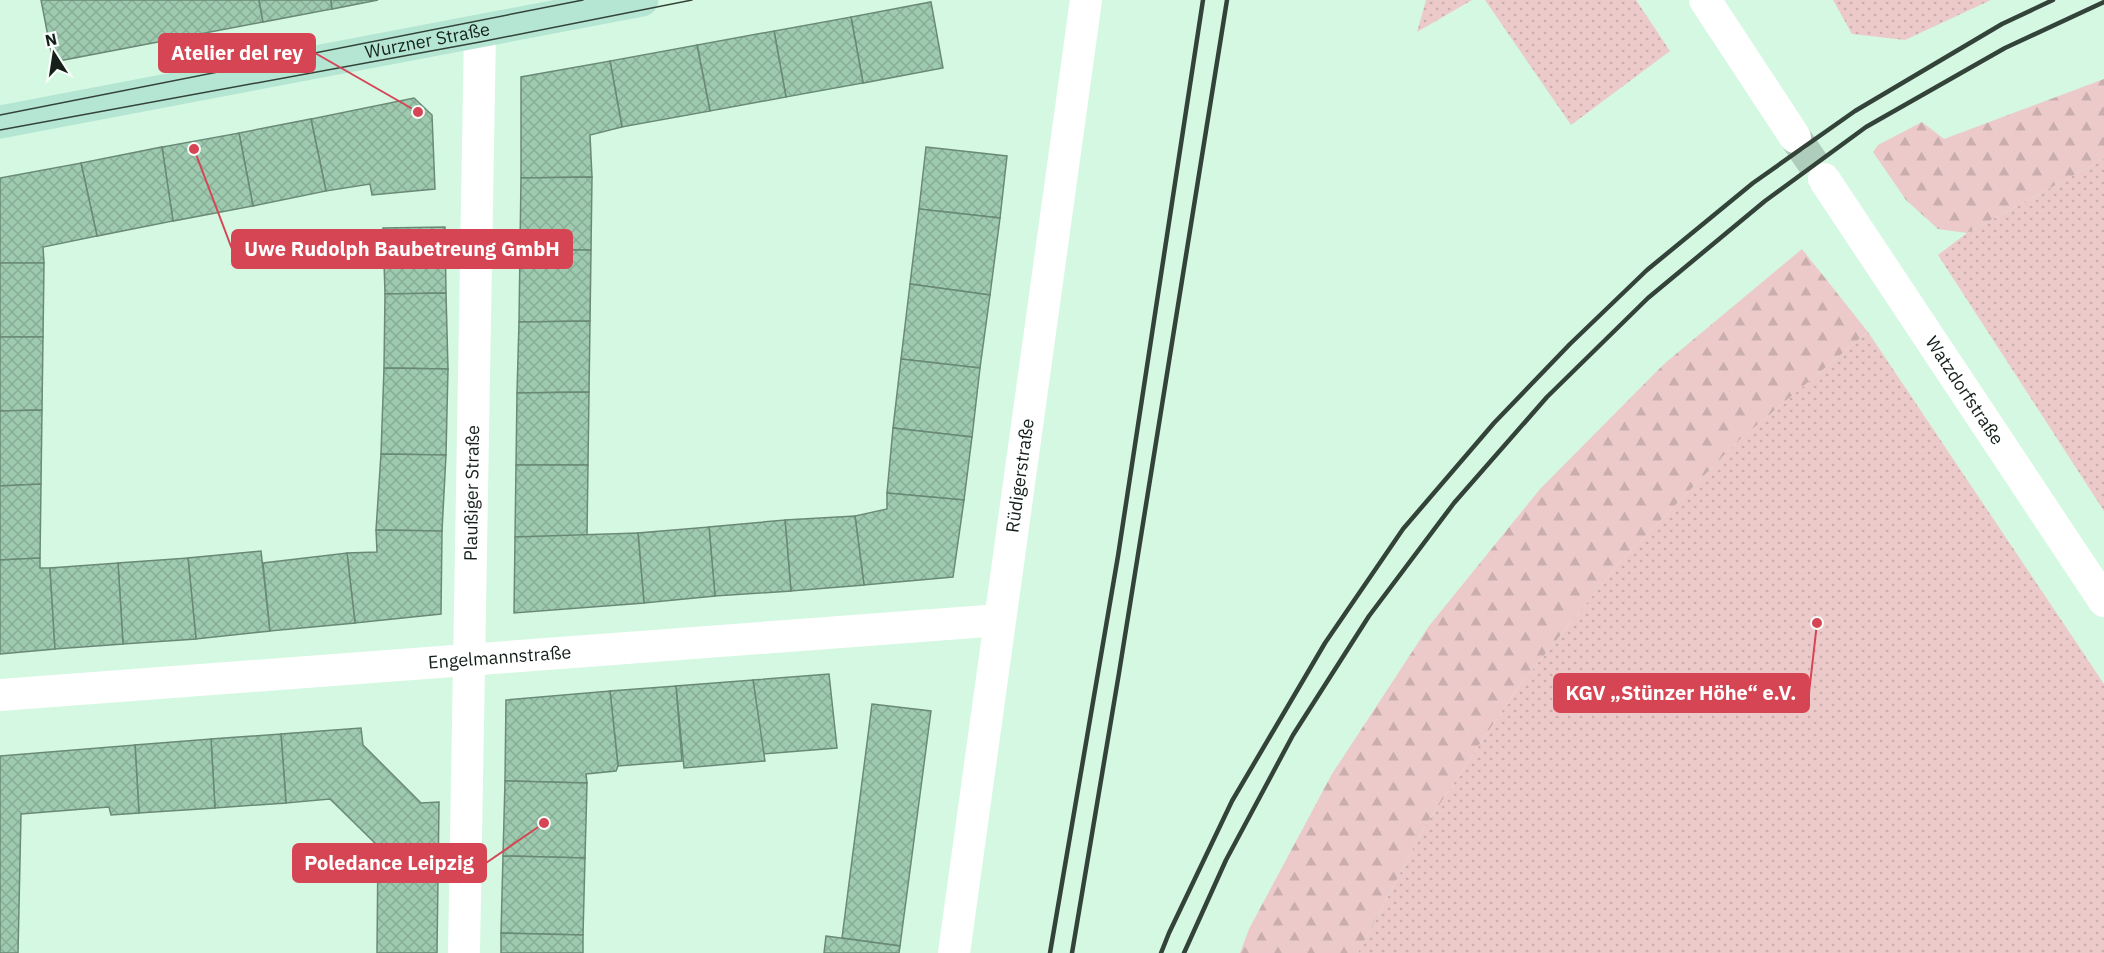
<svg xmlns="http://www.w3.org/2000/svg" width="2104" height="953" viewBox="0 0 2104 953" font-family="'IBM Plex Sans',sans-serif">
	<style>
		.forest { fill: url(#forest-firs) }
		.garden { fill: url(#garden-dots) }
		.building { fill: url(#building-cross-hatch); stroke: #6a8a77; stroke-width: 1.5 }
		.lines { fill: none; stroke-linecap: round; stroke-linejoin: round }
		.street-tunnel { stroke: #aecdba; stroke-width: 32; stroke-dasharray: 32 16; stroke-linecap: butt }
		.street { stroke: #fff; stroke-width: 32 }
		.secondary { stroke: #b4e6d3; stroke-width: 33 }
		.tram { stroke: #334339; stroke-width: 1.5 }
		.rail { stroke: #334339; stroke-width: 4.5 }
		.labels { text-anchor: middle; stroke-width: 6; stroke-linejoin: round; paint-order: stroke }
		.street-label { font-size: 18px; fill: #142019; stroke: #f7fdf9 }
		.leader { fill: none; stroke: #d64554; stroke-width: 2 }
		.callout-dot { fill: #d64554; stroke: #f7fdf9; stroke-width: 2 }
		.callout { fill: #d64554; stroke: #d64554; stroke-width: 2 }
		.callout-label { font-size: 20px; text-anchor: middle; font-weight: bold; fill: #fff }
	</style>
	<defs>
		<pattern id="forest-firs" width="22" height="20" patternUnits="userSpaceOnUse" patternTransform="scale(1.5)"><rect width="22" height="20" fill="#eccaca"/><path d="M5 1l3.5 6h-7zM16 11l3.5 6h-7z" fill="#caadad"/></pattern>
		<pattern id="garden-dots" width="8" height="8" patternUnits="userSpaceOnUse" patternTransform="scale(1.5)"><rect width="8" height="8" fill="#eccaca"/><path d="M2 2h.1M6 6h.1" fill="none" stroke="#caadad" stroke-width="1.8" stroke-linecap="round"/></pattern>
		<pattern id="building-cross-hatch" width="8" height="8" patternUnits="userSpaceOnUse" patternTransform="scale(1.5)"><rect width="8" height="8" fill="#9ecaaf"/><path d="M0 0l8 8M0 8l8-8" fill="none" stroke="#87ad96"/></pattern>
	</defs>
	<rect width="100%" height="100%" fill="#d5f8e2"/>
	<!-- forest -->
	<g class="forest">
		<polygon points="2104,79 2104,159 1967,233 1938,229 1906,200 1873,152 1878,145 1922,122 1944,139"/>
		<polygon points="1802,249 1868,332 1737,442 1621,561 1516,690 1424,828 1358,953 1240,953 1249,929 1332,774 1429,626 1540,489 1664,364"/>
	</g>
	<!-- garden -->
	<g class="garden">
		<polygon points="1426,0 1472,0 1417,32"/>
		<polygon points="1485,0 1636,0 1670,51 1571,125"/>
		<polygon points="1833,0 1991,0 1905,40 1852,34"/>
		<polygon points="2104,159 2104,511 1938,255 1967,233"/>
		<polygon points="1868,332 2104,684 2104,953 1358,953 1424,828 1516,690 1621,561 1737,442"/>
	</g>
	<!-- building -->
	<g class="building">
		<polygon points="41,0 259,0 263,22 53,62"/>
		<polygon points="259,0 331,0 332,9 263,22"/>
		<polygon points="331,0 378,0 332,9"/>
		<polygon points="931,2 943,68 863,83 851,17"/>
		<polygon points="851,17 863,83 786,97 774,31"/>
		<polygon points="774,31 786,97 710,111 697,45"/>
		<polygon points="697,45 710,111 622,127 610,61"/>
		<polygon points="610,61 622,127 590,135 592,177 521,178 521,77"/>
		<polygon points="414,98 432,115 435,189 372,195 370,184 326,191 311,119"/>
		<polygon points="311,119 326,191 253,206 239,133"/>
		<polygon points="239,133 253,206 173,221 162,147"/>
		<polygon points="162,147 173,221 97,236 81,163"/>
		<polygon points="926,147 1007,156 1000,218 919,209"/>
		<polygon points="81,163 97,236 43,247 44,263 0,263 0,178"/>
		<polygon points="592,177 591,250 520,250 521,178"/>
		<polygon points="919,209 1000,218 990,295 910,284"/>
		<polygon points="445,227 446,293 385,294 383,228"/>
		<polygon points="520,250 591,250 590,321 519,322"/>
		<polygon points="0,263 44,263 43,337 0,337"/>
		<polygon points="910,284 990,295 980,368 901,359"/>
		<polygon points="446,293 448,369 384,368 385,294"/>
		<polygon points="590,321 589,392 517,393 519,322"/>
		<polygon points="0,337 43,337 42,410 0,411"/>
		<polygon points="901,359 980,368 972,437 893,428"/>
		<polygon points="384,368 448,369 446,455 381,454"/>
		<polygon points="589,392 588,465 516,465 517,393"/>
		<polygon points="42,410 41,484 0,486 0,411"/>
		<polygon points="893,428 972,437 964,500 887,493"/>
		<polygon points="381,454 446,455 442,531 376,530"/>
		<polygon points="516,465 588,465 587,536 515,537"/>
		<polygon points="41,484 40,558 0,560 0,486"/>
		<polygon points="887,493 964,500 953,577 864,585 855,516 887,509"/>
		<polygon points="855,516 864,585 791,591 785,520"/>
		<polygon points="785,520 791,591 715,596 709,527"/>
		<polygon points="709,527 715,596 644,603 638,533"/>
		<polygon points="376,530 442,531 441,614 355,623 347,553 377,552"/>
		<polygon points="638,533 644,603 514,613 515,537"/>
		<polygon points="261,551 270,631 196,639 188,558"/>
		<polygon points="347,553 355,623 270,631 263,563"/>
		<polygon points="40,558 40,568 50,568 55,649 0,654 0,560"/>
		<polygon points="188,558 196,639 123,644 118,563"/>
		<polygon points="118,563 123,644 55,649 50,568"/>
		<polygon points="829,674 837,748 763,754 753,680"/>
		<polygon points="753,680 765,761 684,768 676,686"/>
		<polygon points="676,686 682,761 618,766 610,691"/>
		<polygon points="610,691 618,766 616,771 586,774 587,783 505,781 506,700"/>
		<polygon points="872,704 931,711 900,946 842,938"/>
		<polygon points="361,728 363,745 421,803 439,802 437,953 377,953 378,846 330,799 286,803 281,734"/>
		<polygon points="281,734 286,803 215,808 211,739"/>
		<polygon points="211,739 215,808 139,813 135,745"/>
		<polygon points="135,745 139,813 111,815 109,807 21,814 18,953 0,953 0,756"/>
		<polygon points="505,781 587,783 585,858 503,856"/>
		<polygon points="503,856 585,858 583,935 501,933"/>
		<polygon points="501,933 583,935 583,953 501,953"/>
		<polygon points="826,936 900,946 899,953 824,953"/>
	</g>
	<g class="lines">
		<!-- street-tunnel -->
		<polyline class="street-tunnel" points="1795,137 1824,179"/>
		<!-- street -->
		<g class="street">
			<polyline points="1705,0 1795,137"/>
			<path id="s1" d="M1824,179L2104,601"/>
			<path id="s2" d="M0,695L1000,620"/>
			<path id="s3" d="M464,953L480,31"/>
			<path id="s4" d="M954,953L1086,0"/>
		</g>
		<!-- secondary -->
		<path class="secondary" id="s5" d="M0,122L642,0"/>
		<!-- tram -->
		<g class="tram">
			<polyline points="0,115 583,0"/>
			<polyline points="0,130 480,42 692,0"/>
		</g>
		<!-- rail -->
		<g class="rail">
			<polyline points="1050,953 1118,556 1203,0"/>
			<polyline points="1072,953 1119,673 1227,0"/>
			<polyline points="1161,953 1169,933 1232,801 1325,643 1403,529 1494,423 1570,344 1647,270 1753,183 1855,111 2002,24 2053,0"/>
			<polyline points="1184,953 1226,860 1293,735 1369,616 1454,503 1547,397 1648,298 1765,201 1866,127 2005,48 2104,2"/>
		</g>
	</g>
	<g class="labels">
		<!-- street labels -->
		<g class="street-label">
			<text dy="6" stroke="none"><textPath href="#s5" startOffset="435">Wurzner Straße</textPath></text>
			<text dy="6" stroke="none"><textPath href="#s1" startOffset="254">Watzdorfstraße</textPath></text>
			<text dy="6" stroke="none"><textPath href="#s4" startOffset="482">Rüdigerstraße</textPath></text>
			<text dy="6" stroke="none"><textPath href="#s3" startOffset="460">Plaußiger Straße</textPath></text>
			<text dy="6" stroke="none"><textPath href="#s2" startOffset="501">Engelmannstraße</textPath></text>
		</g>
	</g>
	<!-- callouts -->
	<path class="leader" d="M418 112L315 53M194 149L232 249M1817 623L1809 693M544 823L486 863"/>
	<g class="callout-dot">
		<circle cx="418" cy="112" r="6"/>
		<circle cx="194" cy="149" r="6"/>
		<circle cx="1817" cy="623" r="6"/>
		<circle cx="544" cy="823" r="6"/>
	</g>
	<g class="callout">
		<rect x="159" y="34" width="156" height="38" rx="6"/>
		<rect x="232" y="230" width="340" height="38" rx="6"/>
		<rect x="1554" y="674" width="255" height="38" rx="6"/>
		<rect x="293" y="844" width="193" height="38" rx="6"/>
	</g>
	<g class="callout-label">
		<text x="237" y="60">Atelier del rey</text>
		<text x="402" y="256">Uwe Rudolph Baubetreung GmbH</text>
		<text x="1681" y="700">KGV „Stünzer Höhe“ e.V.</text>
		<text x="389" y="870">Poledance Leipzig</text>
	</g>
	<!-- north arrow -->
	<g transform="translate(54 54) rotate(348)" stroke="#f7fdf9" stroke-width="4.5" paint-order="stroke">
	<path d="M0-4.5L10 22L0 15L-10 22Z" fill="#142019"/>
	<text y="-9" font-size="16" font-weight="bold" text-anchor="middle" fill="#142019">N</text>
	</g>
</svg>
